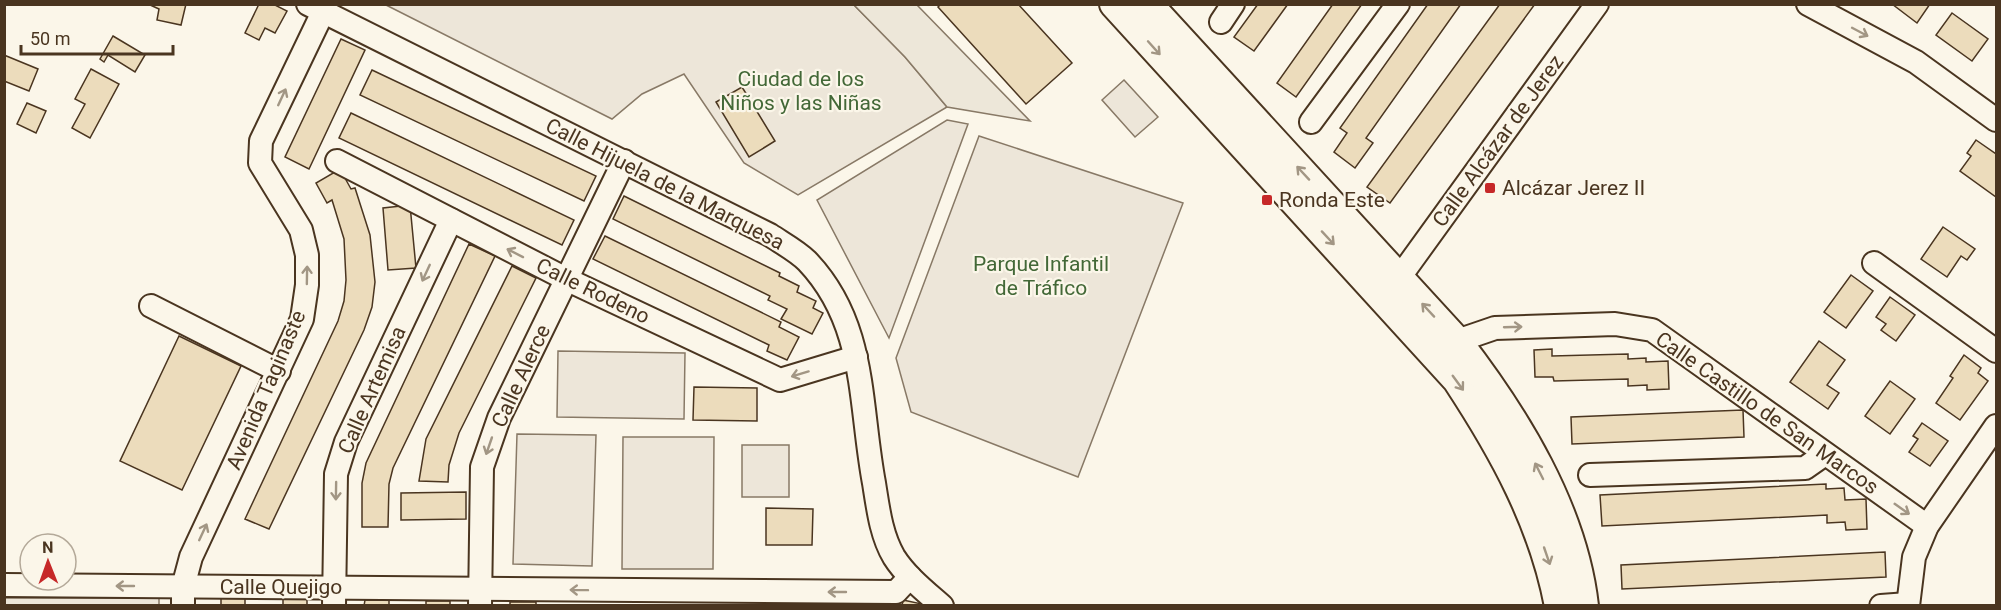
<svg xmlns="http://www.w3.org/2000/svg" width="2001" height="610" viewBox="0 0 2001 610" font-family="Roboto,sans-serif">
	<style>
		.green { fill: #ede6d9; stroke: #887966; stroke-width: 1.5 }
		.parking { fill: #ede7d9; stroke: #887966; stroke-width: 1.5 }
		.building { fill: #ecdcbc; stroke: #4a3520; stroke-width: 1.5 }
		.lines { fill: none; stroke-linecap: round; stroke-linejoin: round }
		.minor-casing { stroke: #4a3520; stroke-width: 26 }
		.major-casing { stroke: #4a3520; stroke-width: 32 }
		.minor { stroke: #fbf6e9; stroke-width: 22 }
		.major { stroke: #fbf6e9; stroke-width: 28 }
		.oneway { stroke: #a29684 }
		.poi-dot { fill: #c62828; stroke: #fbf6e9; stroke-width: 2 }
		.labels { text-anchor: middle; stroke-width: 4.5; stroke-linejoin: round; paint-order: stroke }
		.park-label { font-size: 21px; fill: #436837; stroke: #fbf6e9 }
		.street-label { font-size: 21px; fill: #4a3520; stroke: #fbf6e9 }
		.poi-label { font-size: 21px; fill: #4a3520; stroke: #fbf6e9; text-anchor: start }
	</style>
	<rect width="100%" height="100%" fill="#fbf6e9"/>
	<!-- green -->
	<g class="green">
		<polygon points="386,5 854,5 905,57 947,107 798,195 744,163 684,74 642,94 612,119"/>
		<polygon points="1124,80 1158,117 1135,137 1102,100"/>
		<polygon points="947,120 968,124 889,338 817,200"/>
		<polygon points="979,136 1183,203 1078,477 911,412 896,358"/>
		<polygon points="558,351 685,353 684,419 557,417"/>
		<polygon points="517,434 596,435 592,566 513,564"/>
		<polygon points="623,437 714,437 713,569 622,569"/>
		<rect x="742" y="445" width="47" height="52"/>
		<rect x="5" y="598" width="154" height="8"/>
	</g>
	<!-- parking -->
	<polygon class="parking" points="854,5 917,5 1030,121 947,107 905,57"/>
	<!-- building -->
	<g class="building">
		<polygon points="148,4 186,4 181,25 157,20 159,9"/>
		<polygon points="259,4 273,4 287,11 275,33 265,28 259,40 245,33"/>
		<polygon points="941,4 1018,4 1072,63 1026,104 938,7"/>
		<polygon points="1258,4 1288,4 1254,51 1234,37"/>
		<polygon points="1333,4 1362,4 1296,97 1277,83"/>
		<polygon points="1428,4 1461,4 1366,138 1373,143 1355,168 1334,152 1347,133 1340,128"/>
		<polygon points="1500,4 1535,4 1390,203 1367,187"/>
		<polygon points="1892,4 1930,4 1917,23"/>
		<polygon points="1952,13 1988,39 1972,61 1936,35"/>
		<polygon points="113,36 145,55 135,72 108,55 104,62 100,59"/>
		<polygon points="341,39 365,50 309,169 285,157"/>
		<polygon points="4,55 38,69 29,91 4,81"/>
		<polygon points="91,69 119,84 90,138 72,128 85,104 75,99"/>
		<polygon points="372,70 596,176 584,201 360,95"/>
		<polygon points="742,87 775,141 749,157 716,102"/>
		<polygon points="27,103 46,111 36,133 17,124"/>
		<polygon points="351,113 574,220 562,245 339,138"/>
		<polygon points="1976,140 1996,154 1996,197 1960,171 1971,156 1967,153"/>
		<polygon points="340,169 351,189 355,188 370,235 375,282 372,307 364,330 269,529 245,519 338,321 344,301 346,280 344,239 332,200 327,203 316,183"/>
		<polygon points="624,196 780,273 779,276 799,286 797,292 816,301 813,308 823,313 812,334 781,319 787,309 768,300 770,296 613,219"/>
		<polygon points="410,205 416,268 388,270 383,208"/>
		<polygon points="1943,227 1975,249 1967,260 1961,256 1947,277 1921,259"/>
		<polygon points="605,236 781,322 779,327 799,337 787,360 767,351 769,345 593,259"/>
		<polygon points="469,244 495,256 393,468 389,484 388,527 362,527 362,483 366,463"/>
		<polygon points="512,266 536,278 459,433 449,465 448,482 419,481 426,439"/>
		<polygon points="1851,275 1873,291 1846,328 1824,312"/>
		<polygon points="1890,297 1915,315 1896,341 1881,330 1886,324 1876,317"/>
		<polygon points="179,336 241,366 182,490 120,461"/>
		<polygon points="1819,341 1845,360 1827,385 1839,393 1828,409 1790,382"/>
		<polygon points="1552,349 1552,356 1628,354 1628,359 1646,358 1646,362 1668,361 1669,389 1647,390 1647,385 1628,386 1628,379 1554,381 1553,377 1535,377 1534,350"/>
		<polygon points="1964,355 1981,368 1978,373 1988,381 1960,420 1936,403 1953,378 1950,376"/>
		<polygon points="1890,381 1915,399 1890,434 1865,416"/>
		<polygon points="694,387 757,388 757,421 693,420"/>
		<polygon points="1743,410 1744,437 1572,444 1571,417"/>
		<polygon points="1922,423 1948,441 1930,466 1909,452 1918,439 1913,436"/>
		<polygon points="1826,484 1826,489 1844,488 1845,500 1866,499 1867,529 1846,530 1845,522 1827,523 1827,515 1602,526 1600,495"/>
		<polygon points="466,492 466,519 401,520 401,493"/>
		<polygon points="766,508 813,509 812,545 766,545"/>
		<polygon points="1885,552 1886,577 1622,589 1621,565"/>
		<rect x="221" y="598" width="24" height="8"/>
		<rect x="283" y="599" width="24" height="7"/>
		<polygon points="365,600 389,600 389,606 364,606"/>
		<polygon points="903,600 922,604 922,606 902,606"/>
		<rect x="426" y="601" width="24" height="5"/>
		<rect x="510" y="602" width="26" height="4"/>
	</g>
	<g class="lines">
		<defs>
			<g id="minor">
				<path d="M308,4L770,235C782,243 797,251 807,261C867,324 859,403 874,483C878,508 881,535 894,557C906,576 925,591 942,606"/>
				<polyline points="1808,4 1916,62 1996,120"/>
				<polyline points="1221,22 1233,4"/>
				<polyline points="1311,122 1398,4"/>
				<polyline points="337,161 568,280 780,380 856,357"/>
				<polyline points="1874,263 1996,351"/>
				<polyline points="1399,278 1597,4"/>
				<polyline points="151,306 279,371"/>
				<polyline points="1457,341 1495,328 1615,324 1652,330 1927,526"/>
				<polyline points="1590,475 1805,468 1825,454"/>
				<polyline points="4,585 896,592 910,577"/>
				<polyline points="183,606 183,587 191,557 302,319 307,285 307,255 301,230 260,163 261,141 323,12"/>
				<polyline points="334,606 336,474 346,442 451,220"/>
				<polyline points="480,606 482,467 499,418 624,161"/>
				<polyline points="1881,606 1908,604"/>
				<polyline points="1908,606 1914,557 1927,526 1996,426"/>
			</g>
			<g id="major">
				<path d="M1114,4L1457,380C1503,450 1543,522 1559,606"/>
				<path d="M1148,4L1457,341C1515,416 1573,509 1584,606"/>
			</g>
		</defs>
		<!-- minor casing -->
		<use href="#minor" class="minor-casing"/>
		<!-- major casing -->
		<use href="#major" class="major-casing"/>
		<!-- minor -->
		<use href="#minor" class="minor"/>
		<!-- major -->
		<use href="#major" class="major"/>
	</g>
	<!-- one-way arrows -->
	<defs><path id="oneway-shaft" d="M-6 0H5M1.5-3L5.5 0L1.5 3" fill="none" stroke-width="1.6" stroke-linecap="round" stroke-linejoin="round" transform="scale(1.5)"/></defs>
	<g class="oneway">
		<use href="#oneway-shaft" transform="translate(1860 32) rotate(28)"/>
		<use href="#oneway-shaft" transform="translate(1154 48) rotate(48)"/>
		<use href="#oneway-shaft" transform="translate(282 97) rotate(-65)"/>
		<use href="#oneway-shaft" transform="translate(1303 173) rotate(-133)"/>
		<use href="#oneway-shaft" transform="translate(1328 238) rotate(47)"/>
		<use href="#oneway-shaft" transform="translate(515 253) rotate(-153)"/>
		<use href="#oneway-shaft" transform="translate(426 273) rotate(115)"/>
		<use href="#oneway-shaft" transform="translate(307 275) rotate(-89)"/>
		<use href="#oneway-shaft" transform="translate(1428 310) rotate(-133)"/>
		<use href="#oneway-shaft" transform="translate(1513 327) rotate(-2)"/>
		<use href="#oneway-shaft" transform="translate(800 374) rotate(163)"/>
		<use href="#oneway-shaft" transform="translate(1458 383) rotate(54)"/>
		<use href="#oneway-shaft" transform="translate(489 446) rotate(109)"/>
		<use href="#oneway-shaft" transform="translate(1539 471) rotate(-117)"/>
		<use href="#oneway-shaft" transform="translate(336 491) rotate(91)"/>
		<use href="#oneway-shaft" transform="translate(1902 509) rotate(35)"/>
		<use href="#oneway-shaft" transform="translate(203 532) rotate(-65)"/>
		<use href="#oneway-shaft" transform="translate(1547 556) rotate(71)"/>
		<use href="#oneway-shaft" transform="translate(125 586) rotate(-180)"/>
		<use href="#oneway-shaft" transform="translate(579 590) rotate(-179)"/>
		<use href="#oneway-shaft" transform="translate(837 592) rotate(-180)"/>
	</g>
	<!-- markers -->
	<g class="poi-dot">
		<rect x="1484" y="182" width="12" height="12" rx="3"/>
		<rect x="1261" y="194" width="12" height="12" rx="3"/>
	</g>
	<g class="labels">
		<!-- park labels -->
		<g class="park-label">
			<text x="801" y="86">Ciudad de los<tspan x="801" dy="24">Niños y las Niñas</tspan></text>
			<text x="1041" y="271">Parque Infantil<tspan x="1041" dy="24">de Tráfico</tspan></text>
		</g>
		<!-- street labels -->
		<g class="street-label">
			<text transform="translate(1498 141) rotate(-54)" y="7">Calle Alcázar de Jerez</text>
			<text transform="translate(665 184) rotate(27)" y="7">Calle Hijuela de la Marquesa</text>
			<text transform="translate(593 291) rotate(26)" y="7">Calle Rodeno</text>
			<text transform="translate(521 376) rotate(-65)" y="7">Calle Alerce</text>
			<text transform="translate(266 390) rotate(-67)" y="7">Avenida Taginaste</text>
			<text transform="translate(372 390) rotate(-66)" y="7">Calle Artemisa</text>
			<text transform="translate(1767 413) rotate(35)" y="7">Calle Castillo de San Marcos</text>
			<text x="281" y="594">Calle Quejigo</text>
		</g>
		<!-- poi labels -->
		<g class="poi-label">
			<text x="1502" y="195">Alcázar Jerez II</text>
			<text x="1279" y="207">Ronda Este</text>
		</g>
	</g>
	<!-- border -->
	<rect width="2001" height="610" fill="none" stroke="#4a3520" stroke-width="12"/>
	<!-- north arrow -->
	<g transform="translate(48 562) rotate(359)"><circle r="28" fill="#fbf6e9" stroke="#b4a999" stroke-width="1.5"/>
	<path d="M0-4.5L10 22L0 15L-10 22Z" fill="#c62828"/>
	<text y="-9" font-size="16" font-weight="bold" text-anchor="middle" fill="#4a3520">N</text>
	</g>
	<!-- scale -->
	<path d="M21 45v9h152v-9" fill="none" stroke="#4a3520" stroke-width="3"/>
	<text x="30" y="45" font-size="18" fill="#4a3520" stroke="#fbf6e9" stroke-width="4.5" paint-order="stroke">50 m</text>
</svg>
